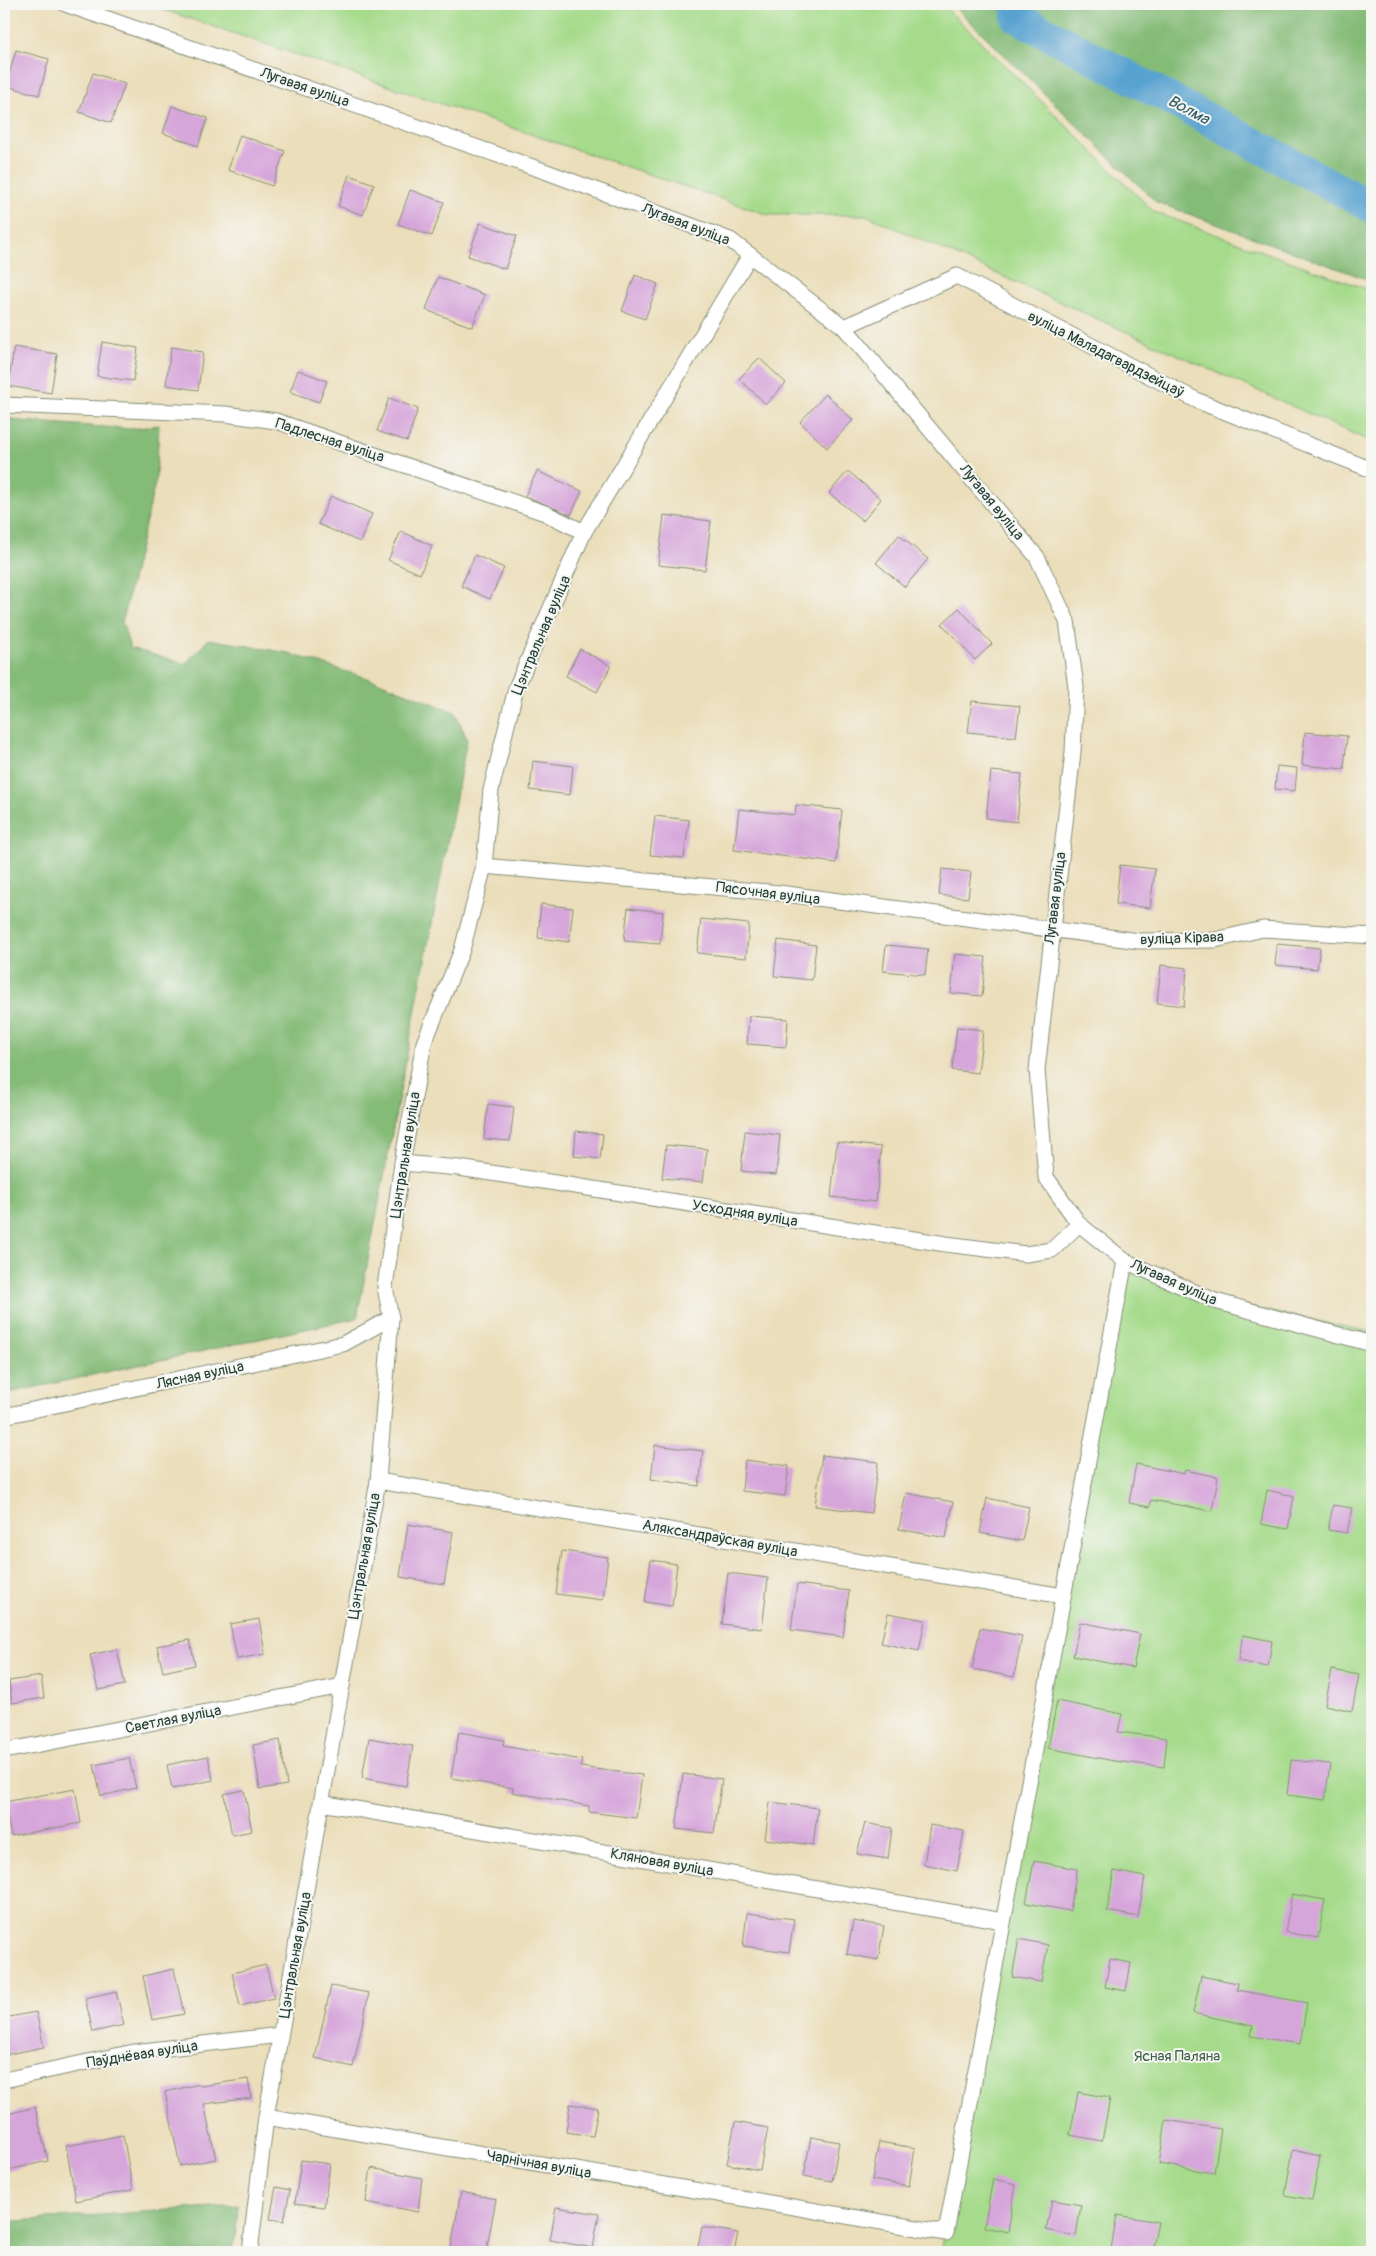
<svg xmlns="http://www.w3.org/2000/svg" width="1376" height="2256" viewBox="0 0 1376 2256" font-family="Pangolin,sans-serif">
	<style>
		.green { fill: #a6db8b; stroke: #628c60 }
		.forest { fill: #84bb77; stroke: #527c56 }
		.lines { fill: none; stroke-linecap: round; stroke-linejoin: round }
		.river { stroke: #58a2d0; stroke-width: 32 }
		.building { fill: #d6a5da }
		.minor-casing { stroke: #858e77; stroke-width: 17 }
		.minor { stroke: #fff; stroke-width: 15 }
		.labels { text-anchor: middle; stroke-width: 4; stroke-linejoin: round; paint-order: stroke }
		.street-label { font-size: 15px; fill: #1f3d34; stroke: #f6f6f2 }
		.park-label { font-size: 15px; fill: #3a5d45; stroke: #f6f6f2 }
		.water-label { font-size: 16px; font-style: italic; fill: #305b63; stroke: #f6f6f2 }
	</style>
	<rect width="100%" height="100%" fill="#f6f6f2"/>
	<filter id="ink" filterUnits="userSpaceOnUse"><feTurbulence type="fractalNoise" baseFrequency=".02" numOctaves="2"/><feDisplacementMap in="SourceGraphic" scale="10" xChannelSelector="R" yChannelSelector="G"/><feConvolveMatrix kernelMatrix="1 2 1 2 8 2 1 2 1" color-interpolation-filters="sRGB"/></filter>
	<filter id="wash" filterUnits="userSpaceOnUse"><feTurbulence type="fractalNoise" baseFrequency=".0096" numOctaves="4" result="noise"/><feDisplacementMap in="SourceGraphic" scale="20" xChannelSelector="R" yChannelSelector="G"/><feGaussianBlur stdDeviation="1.12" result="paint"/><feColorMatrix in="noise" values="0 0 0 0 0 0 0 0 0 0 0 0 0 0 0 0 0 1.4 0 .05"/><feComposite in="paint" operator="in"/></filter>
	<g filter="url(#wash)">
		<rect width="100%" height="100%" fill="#ebdeba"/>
		<!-- green -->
		<g class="green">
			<polygon points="147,4 942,4 1154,212 1372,291 1372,442 866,215 769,215"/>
			<polygon points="1125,1261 1215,1301 1372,1332 1372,2252 941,2252"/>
		</g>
		<!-- forest -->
		<g class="forest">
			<polygon points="952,4 1372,4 1372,281 1156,202"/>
			<polygon points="4,417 21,421 132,429 159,425 156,479 122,622 130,648 185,664 209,639 288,653 379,682 455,712 467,739 357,1318 4,1394"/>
			<polygon points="239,2205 233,2252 4,2252 4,2222"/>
		</g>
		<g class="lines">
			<!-- river -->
			<polyline class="river" points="1016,4 1017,17 1372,207"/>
		</g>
		<g id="blocks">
			<!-- building -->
			<g class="building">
				<polygon points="16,50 49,59 39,95 6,86"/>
				<polygon points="93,73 125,84 111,123 79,112"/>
				<polygon points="172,106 208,118 198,146 163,133"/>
				<polygon points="240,135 285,151 272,186 228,170"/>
				<polygon points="349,175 374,184 363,215 338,206"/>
				<polygon points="410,190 444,202 432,236 398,224"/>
				<polygon points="480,223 517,236 505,269 468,256"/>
				<polygon points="635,275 658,284 645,319 622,311"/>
				<polygon points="438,277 485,295 472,327 426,310"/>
				<polygon points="102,342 138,348 133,381 97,376"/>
				<polygon points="14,347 57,354 51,393 8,386"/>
				<polygon points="171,347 203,352 198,390 166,385"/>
				<polygon points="759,358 786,383 766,404 739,379"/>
				<polygon points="298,370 327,381 319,402 290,392"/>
				<polygon points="826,394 853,420 827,448 800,422"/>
				<polygon points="389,398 418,409 407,441 377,431"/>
				<polygon points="537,471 582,491 571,515 525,496"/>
				<polygon points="848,471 881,499 863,521 829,493"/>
				<polygon points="331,496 372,514 360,542 318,524"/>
				<polygon points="664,515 711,521 705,570 658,565"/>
				<polygon points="401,531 432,546 420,574 388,560"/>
				<polygon points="899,535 928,559 905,587 876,563"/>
				<polygon points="475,555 504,568 490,599 461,586"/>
				<polygon points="959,608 992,644 975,660 942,624"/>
				<polygon points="580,649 611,666 597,692 566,676"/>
				<polygon points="972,701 1020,706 1016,737 968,732"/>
				<polygon points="1305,732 1347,736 1344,769 1302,765"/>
				<polygon points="533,761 573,766 570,795 530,790"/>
				<polygon points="1277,766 1297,768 1295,791 1275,789"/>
				<polygon points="991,771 1022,774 1017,822 986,818"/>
				<polygon points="796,805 842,810 836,863 734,850 739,809 795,815"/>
				<polygon points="655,816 689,820 684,858 650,855"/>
				<polygon points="1120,865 1155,869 1150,908 1116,904"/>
				<polygon points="942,869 971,872 968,898 939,895"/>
				<polygon points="541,904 573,908 569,942 538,938"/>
				<polygon points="628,908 663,912 660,944 624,941"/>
				<polygon points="701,919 749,924 746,958 697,953"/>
				<polygon points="778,940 816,945 812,980 774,976"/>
				<polygon points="1277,944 1320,948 1317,969 1275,965"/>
				<polygon points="886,945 928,949 925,975 883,971"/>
				<polygon points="955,954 986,957 982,996 951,993"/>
				<polygon points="1161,965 1187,968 1184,1006 1157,1003"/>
				<polygon points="749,1016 788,1019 786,1047 747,1044"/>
				<polygon points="957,1027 983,1030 978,1073 952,1070"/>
				<polygon points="488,1104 514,1107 510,1141 484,1139"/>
				<polygon points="576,1131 603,1134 600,1159 574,1156"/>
				<polygon points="745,1131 780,1135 776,1175 741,1171"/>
				<polygon points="837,1142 881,1147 876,1202 831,1197"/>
				<polygon points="666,1145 707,1149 703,1182 662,1178"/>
				<polygon points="655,1445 703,1451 699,1486 651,1479"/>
				<polygon points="822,1455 878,1462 871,1513 815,1506"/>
				<polygon points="745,1460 789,1466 785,1496 742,1491"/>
				<polygon points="1136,1464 1184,1474 1185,1470 1218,1477 1212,1511 1151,1500 1150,1507 1129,1503"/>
				<polygon points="1267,1490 1294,1496 1288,1529 1261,1524"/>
				<polygon points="906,1493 953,1502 946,1538 899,1529"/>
				<polygon points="987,1498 1029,1507 1022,1541 980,1533"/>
				<polygon points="1333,1505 1352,1508 1347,1533 1328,1530"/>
				<polygon points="408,1524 453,1532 444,1584 400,1577"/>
				<polygon points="562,1551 608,1557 603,1600 556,1594"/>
				<polygon points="651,1560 677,1564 672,1606 645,1602"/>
				<polygon points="728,1573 768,1578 762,1629 722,1624"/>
				<polygon points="797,1584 849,1591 843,1637 791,1630"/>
				<polygon points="888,1613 925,1620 919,1651 881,1643"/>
				<polygon points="259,1619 265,1654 237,1659 230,1624"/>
				<polygon points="1080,1622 1140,1634 1133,1668 1073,1656"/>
				<polygon points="980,1628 1022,1636 1014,1677 972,1669"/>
				<polygon points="1243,1635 1272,1641 1268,1667 1238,1661"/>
				<polygon points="190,1640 195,1665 163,1672 157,1646"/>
				<polygon points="117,1649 125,1685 98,1690 90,1655"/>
				<polygon points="1332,1670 1359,1675 1352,1711 1325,1705"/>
				<polygon points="41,1676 44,1698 12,1703 9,1681"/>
				<polygon points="1057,1701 1122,1714 1118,1732 1167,1738 1164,1767 1114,1761 1048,1748"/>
				<polygon points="459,1732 504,1740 503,1746 582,1760 580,1767 642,1775 636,1818 589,1812 589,1806 512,1792 513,1788 451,1778"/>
				<polygon points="369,1738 413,1746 406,1786 362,1778"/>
				<polygon points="280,1740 287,1785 260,1789 253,1745"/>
				<polygon points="208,1756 213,1780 172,1789 167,1765"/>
				<polygon points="129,1758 136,1788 101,1796 94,1765"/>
				<polygon points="1291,1760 1330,1764 1325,1800 1287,1795"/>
				<polygon points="683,1774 722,1779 714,1833 676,1829"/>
				<polygon points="75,1789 81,1823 11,1836 4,1802"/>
				<polygon points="244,1790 252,1831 232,1835 224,1794"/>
				<polygon points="770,1802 818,1808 813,1845 765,1839"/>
				<polygon points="865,1823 892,1828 888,1859 857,1854"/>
				<polygon points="930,1825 964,1831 957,1871 924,1864"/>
				<polygon points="1034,1861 1077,1869 1070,1911 1026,1903"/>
				<polygon points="1114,1871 1145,1877 1138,1917 1107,1911"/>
				<polygon points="1292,1894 1325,1900 1318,1938 1285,1932"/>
				<polygon points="747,1913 794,1919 789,1952 743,1946"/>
				<polygon points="853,1921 884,1926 878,1960 847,1954"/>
				<polygon points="1019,1939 1048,1945 1041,1982 1012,1977"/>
				<polygon points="1110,1959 1131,1963 1126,1991 1105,1987"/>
				<polygon points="266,1965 274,1998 240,2006 232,1973"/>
				<polygon points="174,1969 184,2014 152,2020 143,1976"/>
				<polygon points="1201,1976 1238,1983 1237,1990 1307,2003 1300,2044 1251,2036 1253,2026 1193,2013"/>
				<polygon points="331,1986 369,1993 353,2067 315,2058"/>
				<polygon points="116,1991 124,2025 93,2032 85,1998"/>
				<polygon points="36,2012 44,2047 4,2055 4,2018"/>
				<polygon points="248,2079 251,2098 204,2104 216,2159 180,2166 165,2092 200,2084 201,2086"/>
				<polygon points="1078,2092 1110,2098 1102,2141 1070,2135"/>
				<polygon points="570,2104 598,2108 593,2136 566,2132"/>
				<polygon points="35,2107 48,2161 4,2171 4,2115"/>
				<polygon points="1166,2120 1221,2129 1214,2173 1159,2164"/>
				<polygon points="735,2122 768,2128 760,2170 727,2164"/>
				<polygon points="123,2135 133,2190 76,2201 66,2146"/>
				<polygon points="811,2137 839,2142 832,2181 804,2176"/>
				<polygon points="879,2142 915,2148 909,2186 872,2180"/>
				<polygon points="1293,2150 1320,2156 1312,2200 1285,2195"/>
				<polygon points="301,2160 330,2164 324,2207 295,2203"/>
				<polygon points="371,2168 422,2178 418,2212 366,2202"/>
				<polygon points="993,2179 1016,2184 1008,2232 984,2227"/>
				<polygon points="276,2187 290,2190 284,2221 270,2219"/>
				<polygon points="461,2192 496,2199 486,2252 450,2252"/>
				<polygon points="1052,2200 1081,2205 1076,2236 1046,2230"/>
				<polygon points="556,2207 599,2214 593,2248 550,2240"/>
				<polygon points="1117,2215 1158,2222 1152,2252 1130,2252 1111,2249"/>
				<polygon points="702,2227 738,2233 734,2252 697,2252"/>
			</g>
		</g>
	</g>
	<g filter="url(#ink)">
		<use href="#blocks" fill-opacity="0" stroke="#858e77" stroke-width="1"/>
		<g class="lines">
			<defs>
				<g id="minor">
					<polyline points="65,4 547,172 730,240 844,327 1037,557 1067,621 1076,687 1073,752 1037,1070 1046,1177 1079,1224 1125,1261 1215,1301 1372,1344"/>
					<polyline points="844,327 957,276 1198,401 1372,470"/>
					<polyline points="4,405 225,414 276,421 545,513 584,532"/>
					<polyline points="484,866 779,893 1139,941 1215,940 1263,929 1372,936"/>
					<polyline points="402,1163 459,1168 946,1244 1026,1254 1052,1250 1079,1224"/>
					<polyline points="4,1416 343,1344 391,1318"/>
					<polyline points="378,1481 1063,1596"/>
					<polyline points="4,1751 342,1686"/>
					<polyline points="321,1803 1003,1921"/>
					<polyline points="4,2080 134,2052 280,2035"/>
					<polyline points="266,2117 378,1481 391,1318 385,1287 402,1163 424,1043 462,950 484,866 491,790 516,688 584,532 750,255"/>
					<polyline points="250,2252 266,2117 946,2233 1125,1261"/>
				</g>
			</defs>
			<!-- minor casing -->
			<use href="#minor" class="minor-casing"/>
			<!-- minor -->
			<use href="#minor" class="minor"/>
		</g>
	</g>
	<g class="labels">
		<!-- street labels -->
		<g class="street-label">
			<text transform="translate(305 87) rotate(19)" y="5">Лугавая вуліца</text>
			<text transform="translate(686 224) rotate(21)" y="5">Лугавая вуліца</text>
			<text transform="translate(1106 354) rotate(27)" y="5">вуліца Маладагвардзейцаў</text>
			<text transform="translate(330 440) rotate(18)" y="5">Падлесная вуліца</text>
			<text transform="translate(992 502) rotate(51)" y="5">Лугавая вуліца</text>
			<text transform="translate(541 635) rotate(-67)" y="5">Цэнтральная вуліца</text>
			<text transform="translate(768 893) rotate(7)" y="5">Пясочная вуліца</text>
			<text transform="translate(1055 898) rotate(-83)" y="5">Лугавая вуліца</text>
			<text transform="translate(1182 938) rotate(-2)" y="5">вуліца Кірава</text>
			<text transform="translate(405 1155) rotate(-81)" y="5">Цэнтральная вуліца</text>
			<text transform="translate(745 1213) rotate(9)" y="5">Усходняя вуліца</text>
			<text transform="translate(1174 1282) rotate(24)" y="5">Лугавая вуліца</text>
			<text transform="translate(200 1375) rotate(-12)" y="5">Лясная вуліца</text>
			<text transform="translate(720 1538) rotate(10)" y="5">Аляксандраўская вуліца</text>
			<text transform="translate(364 1556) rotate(-80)" y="5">Цэнтральная вуліца</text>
			<text transform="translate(173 1719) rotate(-11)" y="5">Светлая вуліца</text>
			<text transform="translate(662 1862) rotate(10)" y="5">Кляновая вуліца</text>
			<text transform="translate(295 1955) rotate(-80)" y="5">Цэнтральная вуліца</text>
			<text transform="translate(142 2054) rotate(-9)" y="5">Паўднёвая вуліца</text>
			<text transform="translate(539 2164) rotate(10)" y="5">Чарнічная вуліца</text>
		</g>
		<!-- park labels -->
		<g class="park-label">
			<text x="1177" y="2061">Ясная Паляна</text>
		</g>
		<!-- water labels -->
		<g class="water-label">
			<text transform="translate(1189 109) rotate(28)" y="6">Волма</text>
		</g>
	</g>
	<!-- margin -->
	<rect width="1376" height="2256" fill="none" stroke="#f6f6f2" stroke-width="20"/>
</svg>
